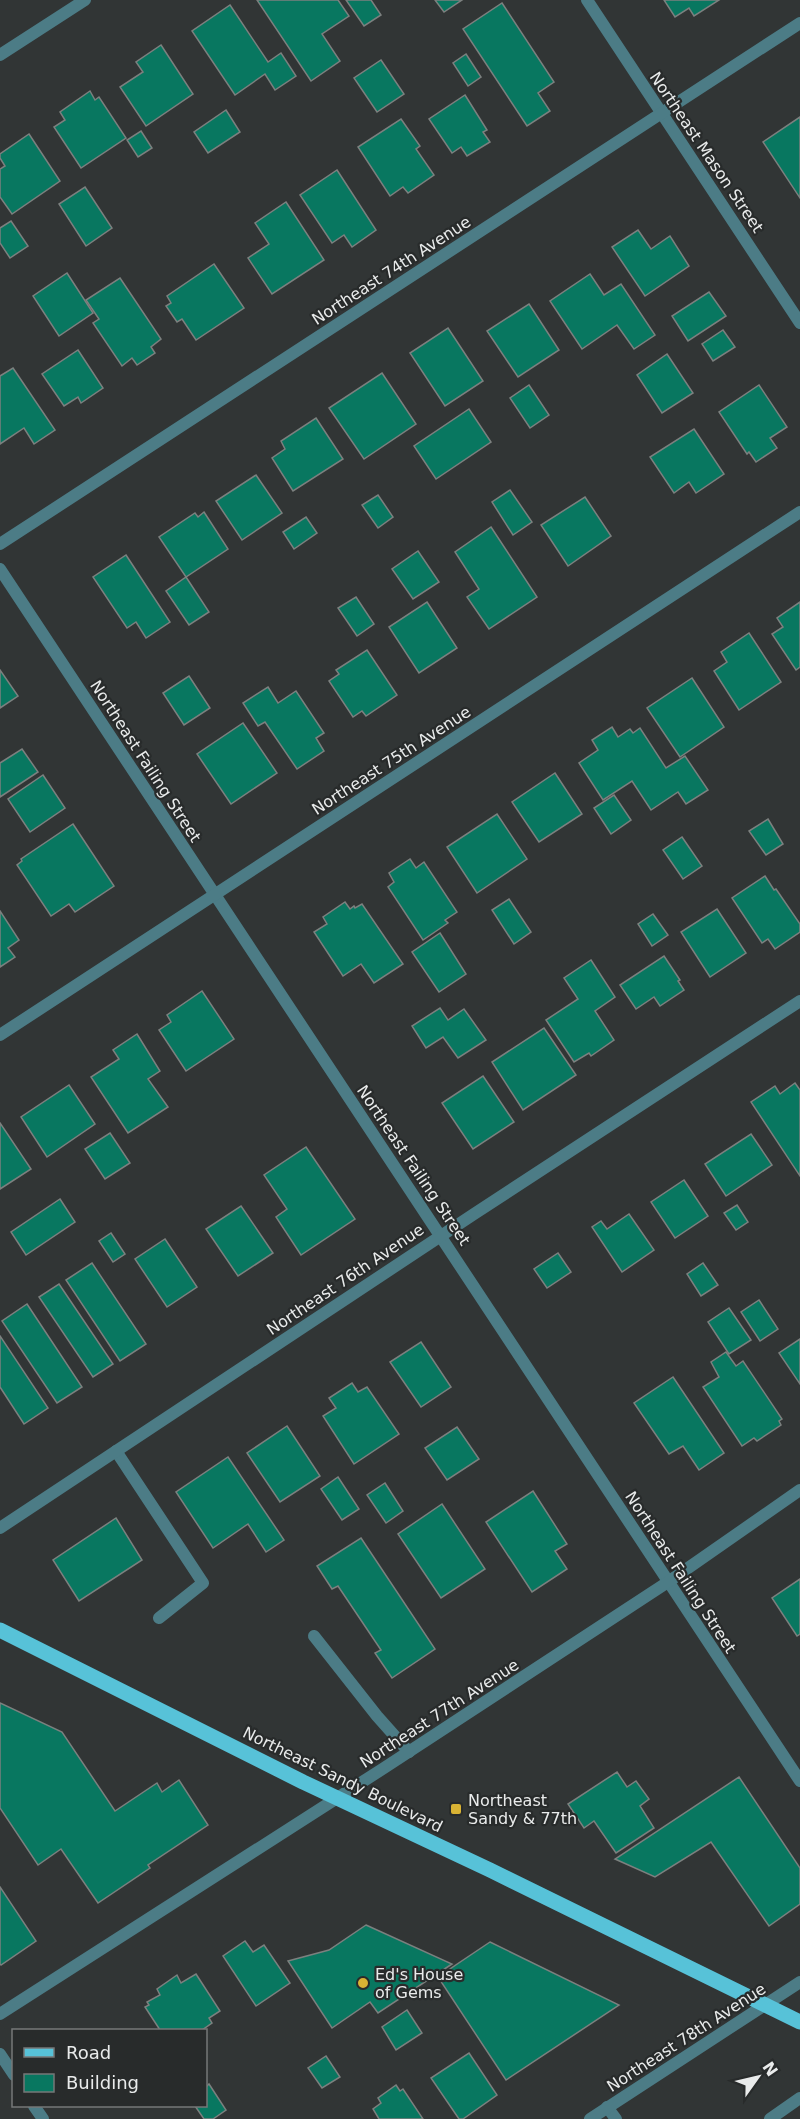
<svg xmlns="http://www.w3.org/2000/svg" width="800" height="2119" viewBox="0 0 800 2119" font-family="'DejaVu Sans',sans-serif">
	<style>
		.building { fill: #087760; stroke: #7c807f; stroke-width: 1.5 }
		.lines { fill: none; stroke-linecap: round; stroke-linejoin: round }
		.service { stroke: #4c7c86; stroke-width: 12 }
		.minor { stroke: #4c7c86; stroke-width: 12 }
		.primary { stroke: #57c2d8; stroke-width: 15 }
		.poi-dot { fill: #d9b334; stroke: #282b2b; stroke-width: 2 }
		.labels { text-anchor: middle; stroke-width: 4.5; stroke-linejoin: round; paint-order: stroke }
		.street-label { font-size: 16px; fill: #e9ebeb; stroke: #282b2b }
		.poi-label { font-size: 16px; fill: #e9ebeb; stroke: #282b2b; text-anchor: start }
	</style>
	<rect width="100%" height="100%" fill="#313535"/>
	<!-- building -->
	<g class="building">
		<polygon points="257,0 338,0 349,16 322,34 340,61 311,81"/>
		<polygon points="346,0 371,0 381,15 364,26"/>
		<polygon points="435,0 462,0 444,12"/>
		<polygon points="664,0 719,0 694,16 689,8 675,17"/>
		<polygon points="502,3 554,82 538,93 550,111 527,126 463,29"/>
		<polygon points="230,5 268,62 281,53 296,76 275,90 265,74 235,95 192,31"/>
		<polygon points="161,45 193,94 146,126 120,87 143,72 136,62"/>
		<polygon points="466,54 481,77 468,86 453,63"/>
		<polygon points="381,60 404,94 377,112 354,78"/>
		<polygon points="90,91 95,100 99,97 126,138 81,168 54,127 65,120 60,112"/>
		<polygon points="465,95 487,130 483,132 490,142 467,156 461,147 452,153 429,119"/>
		<polygon points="226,110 240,132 208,153 194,132"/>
		<polygon points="800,117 800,198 763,142"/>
		<polygon points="401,119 420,146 416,149 434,175 408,193 403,187 390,196 358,147"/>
		<polygon points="141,131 152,148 138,157 127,140"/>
		<polygon points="29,134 60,181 12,214 0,197 0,169 5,166 0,158 0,154"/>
		<polygon points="337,170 376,230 352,247 344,235 332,243 300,195"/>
		<polygon points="85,187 112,228 86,246 59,204"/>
		<polygon points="286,202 324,260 272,294 248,258 269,244 255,223"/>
		<polygon points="11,221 28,246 10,258 0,243 0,228"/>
		<polygon points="638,230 651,249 670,236 689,266 645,296 612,247"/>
		<polygon points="214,264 244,308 196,340 182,319 177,322 166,306 171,303 167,296"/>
		<polygon points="67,273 93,313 59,336 33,296"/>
		<polygon points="590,274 604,295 621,284 655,335 634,349 617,325 582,349 550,301"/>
		<polygon points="120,278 161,339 151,347 155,353 137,365 132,358 122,366 93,323 99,319 86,300"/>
		<polygon points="709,292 726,316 688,341 672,316"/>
		<polygon points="529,304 559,350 518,377 487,331"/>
		<polygon points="448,328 483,381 445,406 410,353"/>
		<polygon points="723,330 735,347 713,361 702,344"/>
		<polygon points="78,350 103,388 81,403 78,397 64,406 42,374"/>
		<polygon points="667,354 693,393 662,413 637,375"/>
		<polygon points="13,368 55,430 34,444 24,428 0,444 0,376"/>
		<polygon points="382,373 416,424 364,459 329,408"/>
		<polygon points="529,385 549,415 530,428 510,398"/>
		<polygon points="759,385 787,427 770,438 777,448 756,462 749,452 747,454 719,412"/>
		<polygon points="469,409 491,442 436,479 414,446"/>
		<polygon points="316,418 343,459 293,491 272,458 285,449 281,441"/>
		<polygon points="694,429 724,474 696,493 689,482 674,493 650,457"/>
		<polygon points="256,475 282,513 242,540 216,501"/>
		<polygon points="510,490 532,522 513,535 492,502"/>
		<polygon points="378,495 393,517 378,528 362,505"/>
		<polygon points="585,497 611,536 568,566 541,525"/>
		<polygon points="204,512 228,549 186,577 159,537 195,513 198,517"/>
		<polygon points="306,517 317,533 294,549 283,532"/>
		<polygon points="491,527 537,597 489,629 467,597 479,589 455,552"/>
		<polygon points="418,551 439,582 413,599 392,569"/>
		<polygon points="126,555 170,622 146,638 136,622 127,628 93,577"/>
		<polygon points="186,577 209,612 189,625 166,591"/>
		<polygon points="356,597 374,624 357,636 338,608"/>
		<polygon points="427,602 457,648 419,673 389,627"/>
		<polygon points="800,602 800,667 796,670 772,634 783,627 777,618"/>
		<polygon points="749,633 781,682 739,710 714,671 727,662 721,652"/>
		<polygon points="367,650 397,695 366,716 362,711 353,717 329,681 339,674 336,670"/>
		<polygon points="0,670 18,696 0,708"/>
		<polygon points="189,676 210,708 184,725 163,693"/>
		<polygon points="692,678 724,727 680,757 647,708"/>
		<polygon points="268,687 278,703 296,691 324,733 316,738 324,751 297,769 265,722 258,726 243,703"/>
		<polygon points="243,723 277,773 231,804 197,754"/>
		<polygon points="612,727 618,737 630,729 633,733 640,728 666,768 685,756 708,790 686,804 678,792 651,810 632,781 603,800 579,763 598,750 592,740"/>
		<polygon points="22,749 38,772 0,797 0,763"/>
		<polygon points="555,773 582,814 539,842 512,802"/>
		<polygon points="43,775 65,808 30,832 8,799"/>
		<polygon points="614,795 631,820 611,834 594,808"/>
		<polygon points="497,814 527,859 477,893 447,847"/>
		<polygon points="768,819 783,844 766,855 749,831"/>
		<polygon points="73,824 114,886 75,912 69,904 51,916 17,865 22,861 21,859"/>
		<polygon points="682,837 702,866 683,879 663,850"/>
		<polygon points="410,859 416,868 424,862 457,912 445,920 448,923 423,940 388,887 394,882 389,873"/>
		<polygon points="765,876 774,890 776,889 800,924 800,932 775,949 768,939 762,943 732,898"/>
		<polygon points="509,899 531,932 514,944 492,910"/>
		<polygon points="345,902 350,909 354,906 355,908 362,904 403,964 374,983 361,964 343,976 314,932 327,924 323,917"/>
		<polygon points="717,909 746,953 710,977 681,932"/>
		<polygon points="0,911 19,940 8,948 15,957 0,967"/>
		<polygon points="653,914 668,935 652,946 638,924"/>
		<polygon points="440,933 466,974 439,992 412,952"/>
		<polygon points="664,956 680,980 678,981 684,990 660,1006 654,997 636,1009 620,985"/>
		<polygon points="591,960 615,997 595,1011 614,1040 591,1056 589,1053 574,1062 546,1020 578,999 564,978"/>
		<polygon points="202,991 234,1039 186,1071 159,1030 171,1022 167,1015"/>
		<polygon points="440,1008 448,1020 464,1009 486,1040 458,1058 443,1037 426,1048 412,1026"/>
		<polygon points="544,1028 576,1075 523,1110 492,1062"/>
		<polygon points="137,1034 160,1071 148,1079 168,1107 128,1133 91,1077 119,1059 113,1050"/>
		<polygon points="483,1076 514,1122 473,1149 442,1103"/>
		<polygon points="795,1083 800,1090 800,1176 751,1102 775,1086 780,1094"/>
		<polygon points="69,1085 95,1124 47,1157 21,1117"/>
		<polygon points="0,1123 31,1169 0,1189"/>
		<polygon points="110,1133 130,1163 105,1179 85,1149"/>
		<polygon points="751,1134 772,1165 726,1196 705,1164"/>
		<polygon points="306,1147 355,1219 301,1255 276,1217 287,1209 264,1175"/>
		<polygon points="684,1180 708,1216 675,1238 651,1202"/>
		<polygon points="60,1199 75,1222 26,1255 11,1232"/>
		<polygon points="737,1205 748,1222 736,1230 724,1213"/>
		<polygon points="241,1206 273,1253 238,1276 206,1229"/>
		<polygon points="629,1214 654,1250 622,1272 592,1227 601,1221 607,1229"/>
		<polygon points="111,1233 125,1254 113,1262 99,1241"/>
		<polygon points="165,1239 197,1287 167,1307 135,1259"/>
		<polygon points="558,1253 571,1272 547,1288 534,1269"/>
		<polygon points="92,1263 146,1344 120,1361 66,1280"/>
		<polygon points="703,1263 718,1285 701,1296 687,1274"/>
		<polygon points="59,1284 113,1364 93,1377 39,1297"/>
		<polygon points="759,1300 778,1329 760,1341 741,1312"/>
		<polygon points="27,1304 82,1387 57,1403 2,1321"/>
		<polygon points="729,1308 751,1340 729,1354 708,1322"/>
		<polygon points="0,1336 48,1408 24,1424 0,1387"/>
		<polygon points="800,1339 800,1384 779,1353"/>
		<polygon points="421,1342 451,1387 421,1407 390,1362"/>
		<polygon points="726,1352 736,1366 743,1361 782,1419 779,1421 781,1425 757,1441 754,1438 742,1446 703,1387 719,1377 711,1362"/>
		<polygon points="673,1377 724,1453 699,1470 683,1446 669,1454 634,1403"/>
		<polygon points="352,1383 358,1392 367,1387 399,1434 354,1464 323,1416 336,1408 329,1398"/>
		<polygon points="287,1426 320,1476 280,1502 247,1453"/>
		<polygon points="457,1427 479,1459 447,1480 425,1448"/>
		<polygon points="228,1457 284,1540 266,1552 248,1524 213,1548 176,1492"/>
		<polygon points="338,1477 359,1509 342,1520 321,1489"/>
		<polygon points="385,1483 403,1511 386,1523 367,1495"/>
		<polygon points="533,1491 567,1544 555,1551 567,1569 532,1592 486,1522"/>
		<polygon points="442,1504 485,1569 441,1598 398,1534"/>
		<polygon points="116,1518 142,1560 79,1601 53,1560"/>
		<polygon points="361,1538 435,1649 392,1678 375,1653 381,1650 338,1586 332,1589 317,1566"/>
		<polygon points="800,1579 800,1634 797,1636 772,1598"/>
		<polygon points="0,1703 62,1732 115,1811 157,1783 162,1792 179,1780 208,1825 148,1865 150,1868 98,1903 61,1849 38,1865 0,1808"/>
		<polygon points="617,1772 627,1787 636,1781 649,1799 640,1806 654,1828 616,1853 594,1821 584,1828 568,1804"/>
		<polygon points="739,1777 800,1868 800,1904 769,1926 711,1842 655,1877 615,1859"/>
		<polygon points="0,1887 36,1941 1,1965 0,1964"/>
		<polygon points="366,1925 452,1964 378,2013 370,2002 332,2028 288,1961 329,1950"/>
		<polygon points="245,1941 253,1952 264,1945 290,1983 256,2006 223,1956"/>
		<polygon points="490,1942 619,2005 506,2080 438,1977"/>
		<polygon points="196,1974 220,2011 209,2018 212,2023 202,2030 160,2030 145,2007 149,2005 147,2002 160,1995 157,1989 177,1975 181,1983"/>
		<polygon points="407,2010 422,2033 396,2050 382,2027"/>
		<polygon points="469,2053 497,2095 463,2119 459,2119 431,2078"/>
		<polygon points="326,2056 340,2077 322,2088 308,2068"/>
		<polygon points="209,2084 226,2110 213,2119 204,2119 195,2106 206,2106 206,2087"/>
		<polygon points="396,2085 400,2091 403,2089 423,2119 379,2119 373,2109 381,2103 378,2098"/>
	</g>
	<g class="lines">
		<!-- service -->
		<g class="service">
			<polyline points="116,1451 203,1583 159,1618"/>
			<polyline points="314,1636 377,1716 409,1752"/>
			<polyline points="607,2107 616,2119"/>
			<polyline points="770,2119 800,2098"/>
		</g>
		<!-- minor -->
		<g class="minor">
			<polyline points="587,0 800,323"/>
			<polyline points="0,55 85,0"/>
			<polyline points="0,544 800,23"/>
			<polyline points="0,569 800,1781"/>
			<polyline points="0,1035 800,512"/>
			<polyline points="0,1528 474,1214 800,1001"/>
			<polyline points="0,2014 384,1768 668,1582 800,1490"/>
			<polyline points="0,2054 14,2075"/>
			<polyline points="34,2106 43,2119"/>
			<polyline points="590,2119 800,1982"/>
		</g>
		<!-- primary -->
		<polyline class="primary" points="0,1630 303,1782 490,1870 800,2022"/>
	</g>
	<!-- markers -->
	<g class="poi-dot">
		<rect x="450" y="1803" width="12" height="12" rx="3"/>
		<circle cx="363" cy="1983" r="6"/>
	</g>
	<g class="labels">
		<!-- street labels -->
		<g class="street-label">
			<text transform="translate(707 152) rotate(56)" y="6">Northeast Mason Street</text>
			<text transform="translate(391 270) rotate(-33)" y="6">Northeast 74th Avenue</text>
			<text transform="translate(391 760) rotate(-33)" y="6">Northeast 75th Avenue</text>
			<text transform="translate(146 761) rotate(57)" y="6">Northeast Failing Street</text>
			<text transform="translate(414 1165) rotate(56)" y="6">Northeast Failing Street</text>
			<text transform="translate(345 1279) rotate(-34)" y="6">Northeast 76th Avenue</text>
			<text transform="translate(681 1572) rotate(57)" y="6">Northeast Failing Street</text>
			<text transform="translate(439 1713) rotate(-33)" y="6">Northeast 77th Avenue</text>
			<text transform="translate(343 1779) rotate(26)" y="6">Northeast Sandy Boulevard</text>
			<text transform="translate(686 2037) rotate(-33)" y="6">Northeast 78th Avenue</text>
		</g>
		<!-- poi labels -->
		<g class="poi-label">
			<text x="468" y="1806">Northeast<tspan x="468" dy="18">Sandy &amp; 77th</tspan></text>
			<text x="375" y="1980">Ed's House<tspan x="375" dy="18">of Gems</tspan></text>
		</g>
	</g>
	<!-- legend -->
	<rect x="12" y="2029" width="195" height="78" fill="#282b2b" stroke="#757878" stroke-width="1.5"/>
	<rect x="24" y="2048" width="30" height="9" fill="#57c2d8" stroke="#757878" stroke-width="1.5"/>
	<text x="66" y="2059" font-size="18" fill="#e9ebeb">Road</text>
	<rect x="24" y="2074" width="30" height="18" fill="#087760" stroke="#757878" stroke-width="1.5"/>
	<text x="66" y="2089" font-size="18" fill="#e9ebeb">Building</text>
	<!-- north arrow -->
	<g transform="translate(758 2077) rotate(56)" stroke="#282b2b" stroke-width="4.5" paint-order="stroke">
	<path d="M0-4.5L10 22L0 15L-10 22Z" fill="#e9ebeb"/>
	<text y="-9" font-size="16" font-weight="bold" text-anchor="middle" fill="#e9ebeb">N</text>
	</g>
</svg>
